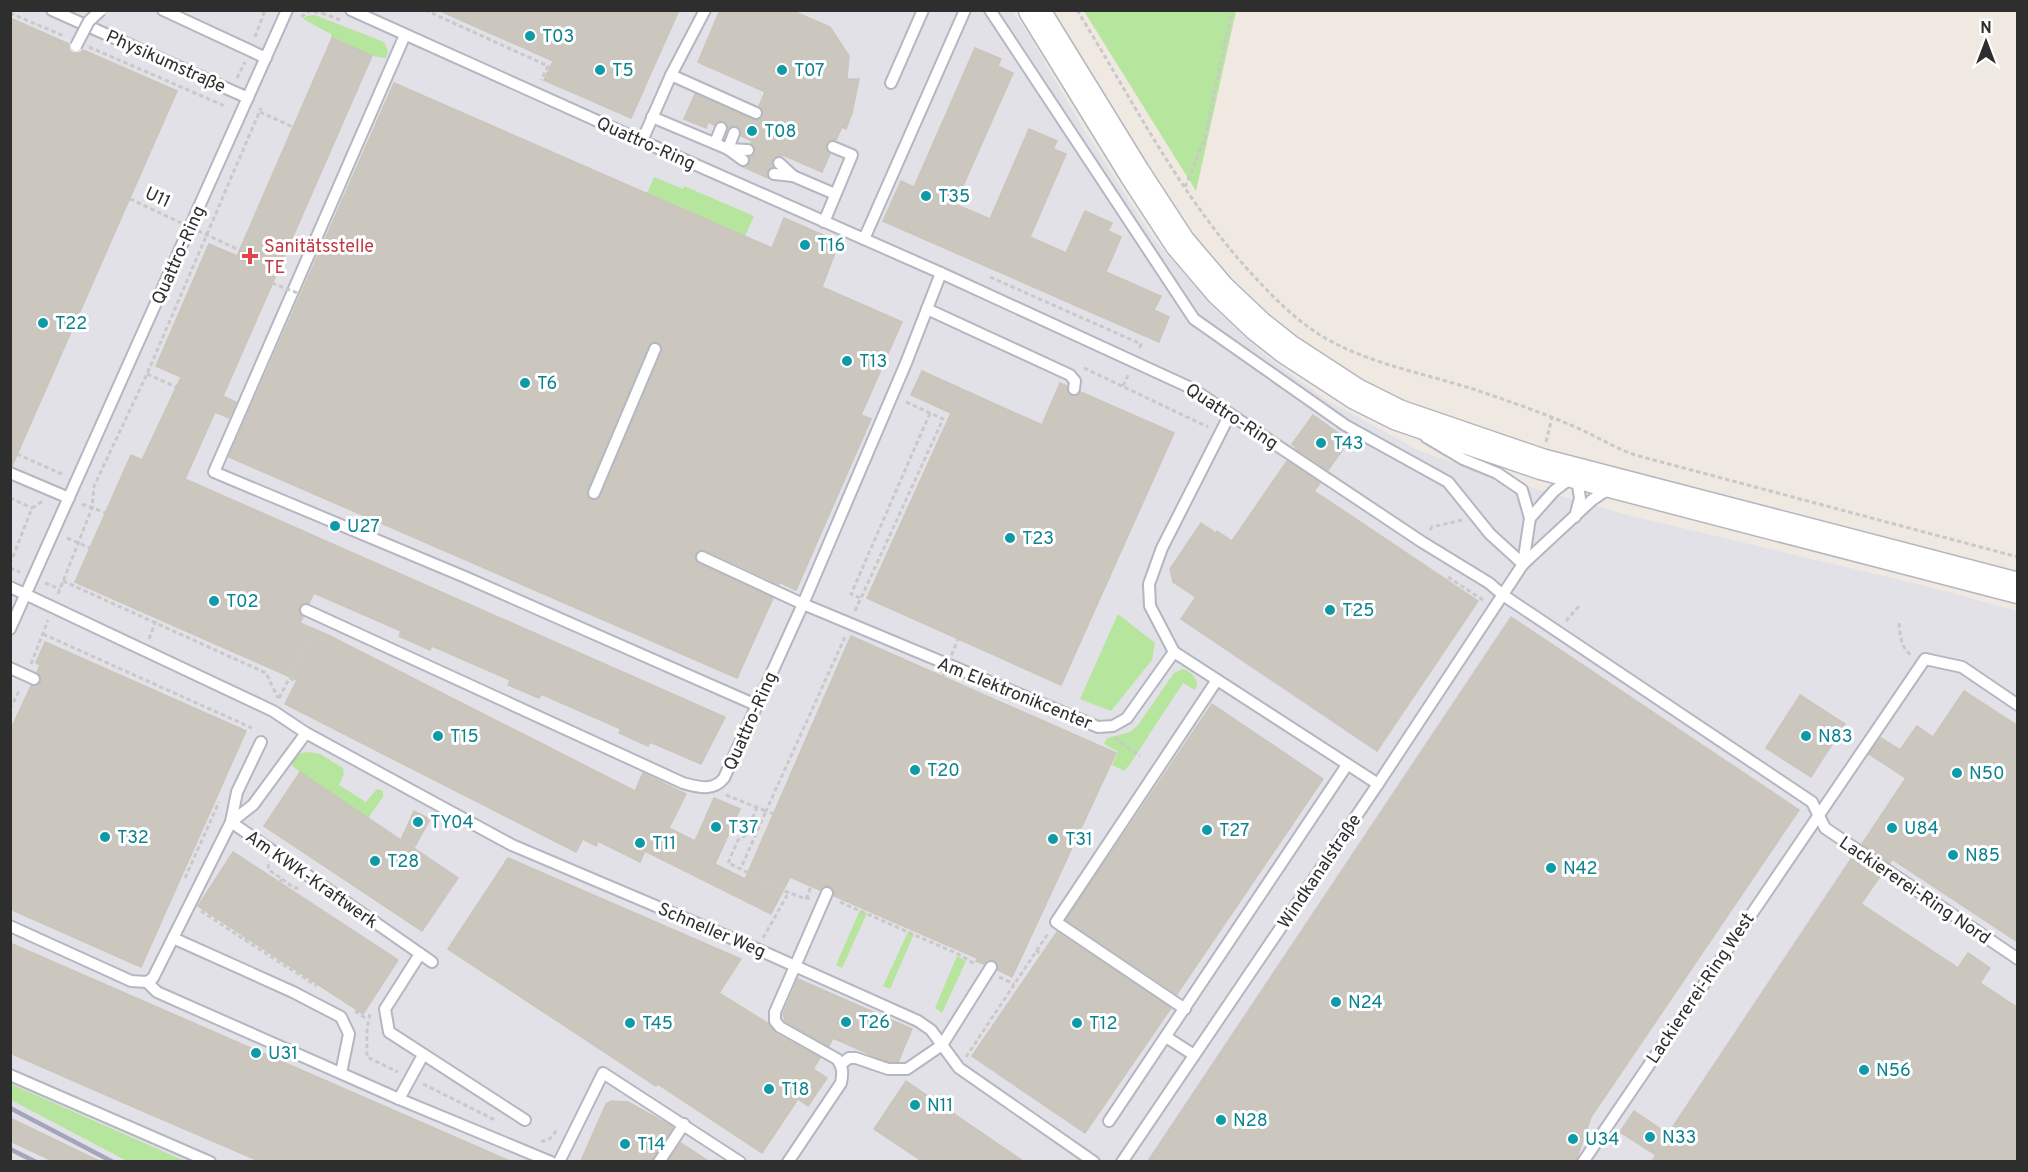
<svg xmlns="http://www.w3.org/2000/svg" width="2028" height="1172" viewBox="0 0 2028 1172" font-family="Overpass,sans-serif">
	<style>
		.industrial { fill: #e3e1e8 }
		.green { fill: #b6e59e }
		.building { fill: #cbc7bf; stroke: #cbc5ba; stroke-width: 1.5; fill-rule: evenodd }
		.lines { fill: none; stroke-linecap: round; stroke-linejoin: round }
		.lane-casing { stroke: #b4b7c1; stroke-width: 14 }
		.secondary-casing { stroke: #b4b7c1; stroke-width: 33 }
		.path { stroke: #c9c9c9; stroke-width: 3; stroke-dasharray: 4.5 3; stroke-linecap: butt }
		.lane { stroke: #fff; stroke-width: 10 }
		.secondary { stroke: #fff; stroke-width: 30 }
		.rail { stroke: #a3a6b8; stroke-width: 4.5 }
		.lane-bridge-casing { stroke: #b4b7c1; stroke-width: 14; stroke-linecap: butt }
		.path-bridge { stroke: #c9c9c9; stroke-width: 3; stroke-dasharray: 4.5 3; stroke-linecap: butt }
		.lane-bridge { stroke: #fff; stroke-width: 10 }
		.culture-dot { fill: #0f9aa8; stroke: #fff; stroke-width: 2 }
		.health-dot { fill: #e0444e; stroke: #fff; stroke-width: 2 }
		.labels { text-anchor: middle; stroke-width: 6; stroke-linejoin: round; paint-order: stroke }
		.culture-label { font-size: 18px; fill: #0d838f; stroke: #fff; text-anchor: start }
		.street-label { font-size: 18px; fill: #2e2e2e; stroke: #fff }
		.health-label { font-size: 18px; fill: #be3a42; stroke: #fff; text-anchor: start }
	</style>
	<rect width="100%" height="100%" fill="#efe9e1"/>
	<!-- industrial -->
	<polygon class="industrial" points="10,11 1012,11 1029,35 1084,130 1155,241 1215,309 1266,356 1328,401 1420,451 1498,478 1627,515 1930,587 2017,611 2017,1161 11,1161"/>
	<!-- green -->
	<g class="green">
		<polygon points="1084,11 1236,11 1196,191"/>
		<polygon points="315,15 384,42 388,51 386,58 372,56 332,38 331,34 303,19 306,16"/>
		<polygon points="654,177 683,189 684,186 754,216 745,236 647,193"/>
		<polygon points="1118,614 1155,643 1152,660 1111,711 1080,699"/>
		<path d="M1183,669C1191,672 1197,677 1197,686L1195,690L1183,683L1130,764L1124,771L1112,765L1118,752L1104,744L1107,738L1130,732L1138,725L1174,673Z"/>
		<polygon points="310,752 320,754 343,768 344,774 339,785 366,802 377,789 383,791 383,797 368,818 300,772 288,762 301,753"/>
		<polygon points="860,910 867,913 842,968 836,965"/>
		<polygon points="908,932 914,934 890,989 883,986"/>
		<polygon points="957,956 966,961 942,1013 935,1008"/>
		<polygon points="10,1084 11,1084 185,1161 127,1161 11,1100"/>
	</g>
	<!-- building -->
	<g class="building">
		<polygon points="438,10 679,10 631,118 544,80 553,61"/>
		<polygon points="720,10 791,10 830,27 849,56 847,79 859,79 852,113 846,129 842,127 836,140 831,140 826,144 826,148 830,154 822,172 783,155 773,158 773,167 767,173 768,178 743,167 749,164 750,157 754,155 755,150 751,143 752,141 741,136 739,128 733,126 728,128 726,123 721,121 714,125 708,122 706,128 684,119 695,94 753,120 760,119 763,116 762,109 759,106 765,92 698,62"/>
		<polygon points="10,18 69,44 69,50 73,53 80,53 83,50 177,91 12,466"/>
		<polygon points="332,38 372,56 223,396 236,402 229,418 215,412 185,479 725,717 701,764 650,742 648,746 619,733 621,729 541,694 539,698 508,685 510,680 432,646 430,650 399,636 401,631 314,593 309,603 302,604 299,607 300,614 303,617 300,623 328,635 635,791 643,773 686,794 669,828 695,841 714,798 740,809 715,864 745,879 851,636 1116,753 1012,977 998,970 998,964 994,960 988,960 984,964 976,961 977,958 834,896 833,889 829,886 823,887 820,890 790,877 771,914 645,851 640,862 598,841 596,846 583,839 576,852 285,704 297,680 75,582 131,455 142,460 181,377 156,366 209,244 237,256"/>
		<polygon points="975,48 1001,59 998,66 1013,73 955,204 990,219 1029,129 1057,141 1053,149 1066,154 1030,237 1066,253 1085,211 1112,223 1108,231 1121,237 1106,272 1161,296 1154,310 1169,317 1159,342 883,221 901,181 914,187"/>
		<path d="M394,83L772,248L784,218L839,242L822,287L902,322L861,415L871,419L796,590L779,582V584L705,550L698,551L695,554L696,561L699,564L773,598L737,678L229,457ZM654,342L661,344L662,352L601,496L598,499L592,500L588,497L587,490L648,346Z"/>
		<polygon points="922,371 1042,425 1060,383 1067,386 1067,391 1070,395 1076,396 1081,392 1174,433 1061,685 867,598 951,413 911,395"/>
		<polygon points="1313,415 1349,441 1328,470 1295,448 1296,447 1292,444"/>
		<polygon points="1287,461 1320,483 1314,491 1478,601 1377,751 1181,619 1196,597 1173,582 1170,569 1201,523 1216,533 1217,531 1232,541"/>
		<polygon points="1511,617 1799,810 1591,1117 1576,1161 1148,1161"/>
		<polygon points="45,642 246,731 141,967 10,909 10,731 31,686 38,685 41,682 40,675 37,672 40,665 36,663"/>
		<polygon points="1964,691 2018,726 2018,942 1892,859 1890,863 1862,844 1906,778 1869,754 1881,738 1900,750 1917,726 1933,737"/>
		<polygon points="1800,695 1845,724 1811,777 1766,748"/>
		<polygon points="1212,704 1323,779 1177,994 1066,920"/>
		<polygon points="300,772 401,840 414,811 430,819 414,848 458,878 422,931 264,826"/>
		<polygon points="233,852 398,960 363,1014 198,906"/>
		<polygon points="1853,856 1881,875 1861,904 1958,968 1968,953 1990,968 1980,983 2018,1008 2018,1161 1652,1161 1656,1155 1620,1132 1634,1111 1668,1134"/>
		<polygon points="508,858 741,959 719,993 769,1024 776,1034 820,1058 813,1069 827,1078 808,1106 798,1099 762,1153 658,1084 656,1086 448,949"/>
		<polygon points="1057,932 1171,1008 1085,1133 972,1056"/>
		<polygon points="10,943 510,1161 259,1161 138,1109 10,1053"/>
		<polygon points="798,979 912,1029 898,1062 889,1062 876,1057 833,1038 829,1046 785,1021 783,1014"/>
		<polygon points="906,1081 1023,1161 922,1161 874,1129"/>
		<polygon points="611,1101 628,1102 673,1127 652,1161 581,1161 606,1104"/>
		<polygon points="10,1118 99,1161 53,1161 10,1141"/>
		<polygon points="681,1143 708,1161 668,1161"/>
	</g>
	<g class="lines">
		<defs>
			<g id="lane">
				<polyline points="52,10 248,98"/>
				<polyline points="163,10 266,58"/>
				<polyline points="351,10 642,141 941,273 1191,388 1422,542 1489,583 1503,595 1812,802 1825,828 2018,959"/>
				<polyline points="990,10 1194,319 1345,425 1448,482 1490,534 1523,564"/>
				<polyline points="405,35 214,472 465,577 756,705"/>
				<polyline points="671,75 756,113"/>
				<polyline points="891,83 923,10"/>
				<polyline points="652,117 728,149 743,160"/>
				<polyline points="642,141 671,75 705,10"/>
				<polyline points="715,143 721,128"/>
				<polyline points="728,149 748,150"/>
				<polyline points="728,149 734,133"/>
				<polyline points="779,163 793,176"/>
				<polyline points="774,174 793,176 835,194"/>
				<polyline points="824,222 852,155 833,147"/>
				<polyline points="864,239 965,10"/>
				<polyline points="927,309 1070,375 1075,381 1074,389"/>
				<polyline points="1426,437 1463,459 1497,473 1522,490 1530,518 1523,564"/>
				<polyline points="10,473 69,498"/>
				<polyline points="594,493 655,349"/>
				<polyline points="1530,518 1554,491 1576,474 1580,498 1575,517"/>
				<polyline points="702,557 803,604 1098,727 1113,726 1127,718 1174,652 1378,784"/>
				<polyline points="10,587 273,711 306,733 512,845 757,949 918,1021 931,1030 959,1068 1094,1162"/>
				<path d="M306,610L683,783C698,787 713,792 724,778L803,604L906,363L941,273"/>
				<polyline points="10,629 287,10"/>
				<polyline points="1174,652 1150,606 1149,584 1162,548 1230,414"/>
				<polyline points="10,668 34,679"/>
				<polyline points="231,822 432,962"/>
				<polyline points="231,822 253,805 306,733"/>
				<polyline points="10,926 131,981 147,982 153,978 231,822 237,792 261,742"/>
				<polyline points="173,938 293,992 341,1017 349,1034 341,1073"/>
				<polyline points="420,954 385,1009 389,1032 525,1120"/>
				<polyline points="147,982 157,992 399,1099 551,1162"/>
				<polyline points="1185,1009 1056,922 1217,680"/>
				<polyline points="1166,1037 1194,1055"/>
				<polyline points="841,1064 849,1058 856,1058 888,1069 907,1069 942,1045 991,967"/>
				<polyline points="10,1075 210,1162"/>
				<polyline points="399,1099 423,1055"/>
				<polyline points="1109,1121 1347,765"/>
				<polyline points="559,1162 603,1073 740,1162"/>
				<polyline points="659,1162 684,1124"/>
				<path d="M788,1162L841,1083C843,1073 843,1067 837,1059L780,1027L775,1021V1012L827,893"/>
				<polyline points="1122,1162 1378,784 1523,564 1592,500 1611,487"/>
				<polyline points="1583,1162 1925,659 1962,667 2018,705"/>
			</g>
			<polyline id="secondary" points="1034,10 1135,174 1180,243 1220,290 1258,326 1287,349 1356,394 1398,415 1541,464 2018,588"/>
		</defs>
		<!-- lane casing -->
		<use href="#lane" class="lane-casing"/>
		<!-- secondary casing -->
		<use href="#secondary" class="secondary-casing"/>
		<!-- path -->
		<g class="path">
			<polyline points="425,10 548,66 541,80"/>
			<path d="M1077,10C1132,99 1179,194 1250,272C1272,296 1296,321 1325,338C1372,365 1428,374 1479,391C1511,402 1543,413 1573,426C1594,435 1613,447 1635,455L2018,557"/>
			<polyline points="10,13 64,36"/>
			<polyline points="322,13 340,20"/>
			<polyline points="301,17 309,11 322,13 323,10"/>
			<polyline points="255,37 265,10"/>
			<polyline points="89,47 227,107"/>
			<polyline points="237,78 245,62"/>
			<polyline points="260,112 293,127"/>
			<polyline points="1185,187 1204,141 1232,10"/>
			<polyline points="990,277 1141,344 1139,349"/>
			<polyline points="1084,368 1208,427"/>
			<polyline points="147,374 176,387"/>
			<polyline points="1123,386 1128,375"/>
			<polyline points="1546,442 1552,417"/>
			<polyline points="10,451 64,475"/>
			<polyline points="10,498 32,508"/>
			<polyline points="82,504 106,513"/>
			<polyline points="1430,530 1432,527 1462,520"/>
			<polyline points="67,538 90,548"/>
			<polyline points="10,564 32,508 43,501"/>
			<polyline points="10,568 20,572"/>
			<polyline points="1448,577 1483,600"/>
			<polyline points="63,581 266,673 278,698"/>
			<polyline points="45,583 60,589"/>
			<polyline points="58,594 92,508 94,486 147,374 261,108"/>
			<polyline points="860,598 851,594 930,413"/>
			<polyline points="855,611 943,419 904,401"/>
			<polyline points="1566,621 1579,606"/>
			<path d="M1899,623C1900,636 1901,648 1912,656"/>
			<polyline points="43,634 252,728"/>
			<polyline points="149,639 157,618"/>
			<polyline points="31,664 48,620"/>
			<polyline points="290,678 297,682"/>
			<polyline points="279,698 315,629"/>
			<polyline points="10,709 20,689"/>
			<polyline points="1115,738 1140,756"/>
			<polyline points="726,795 766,811 741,868"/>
			<path d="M757,807L745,836L738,840L728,863C744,870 798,901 810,898"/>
			<polyline points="774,814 766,811 845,637"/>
			<polyline points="268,864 269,870 282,879 280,882"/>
			<polyline points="185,878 219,802"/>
			<polyline points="282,879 294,888 299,888"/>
			<polyline points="806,899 811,886"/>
			<polyline points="840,902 958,954 975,964"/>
			<polyline points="201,911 245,940 247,938"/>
			<polyline points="763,938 789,892"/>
			<polyline points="245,940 317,986"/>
			<polyline points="1036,950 1041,954"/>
			<polyline points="999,977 1014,984"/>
			<polyline points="355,1011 367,1019"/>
			<polyline points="370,1014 367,1028 367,1057 398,1072"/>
			<polyline points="966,1057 1049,932"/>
			<polyline points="423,1084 495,1120"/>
			<path d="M541,1141C550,1142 554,1134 558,1128"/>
		</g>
		<!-- lane -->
		<use href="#lane" class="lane"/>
		<!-- secondary -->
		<use href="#secondary" class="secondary"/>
		<!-- rail -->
		<g class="rail">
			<polyline points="10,1108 113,1162"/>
			<polyline points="10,1149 36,1162"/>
		</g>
		<defs>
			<polyline id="lane-bridge" points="76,46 89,21 101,10"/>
		</defs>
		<!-- lane-bridge casing -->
		<use href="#lane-bridge" class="lane-bridge-casing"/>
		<!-- path-bridge -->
		<g class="path-bridge">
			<polyline points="130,199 239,250"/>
			<polyline points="272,283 300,294"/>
			<polyline points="943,676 958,639"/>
		</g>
		<!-- lane-bridge -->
		<use href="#lane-bridge" class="lane-bridge"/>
	</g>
	<!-- markers -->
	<g class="culture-dot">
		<circle cx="530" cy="36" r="6"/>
		<circle cx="600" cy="70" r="6"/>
		<circle cx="782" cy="70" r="6"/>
		<circle cx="752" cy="131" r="6"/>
		<circle cx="926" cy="196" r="6"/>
		<circle cx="805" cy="245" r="6"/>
		<circle cx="43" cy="323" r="6"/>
		<circle cx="847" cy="361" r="6"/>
		<circle cx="525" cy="383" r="6"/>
		<circle cx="1321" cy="443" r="6"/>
		<circle cx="335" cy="526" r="6"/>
		<circle cx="1010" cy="538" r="6"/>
		<circle cx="214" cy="601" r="6"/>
		<circle cx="1330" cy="610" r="6"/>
		<circle cx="438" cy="736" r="6"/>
		<circle cx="1806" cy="736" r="6"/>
		<circle cx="915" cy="770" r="6"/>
		<circle cx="1957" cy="773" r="6"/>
		<circle cx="418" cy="822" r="6"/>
		<circle cx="716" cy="827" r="6"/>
		<circle cx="1892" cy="828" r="6"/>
		<circle cx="1207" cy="830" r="6"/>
		<circle cx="105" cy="837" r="6"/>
		<circle cx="1053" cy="839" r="6"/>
		<circle cx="640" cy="843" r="6"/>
		<circle cx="1953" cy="855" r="6"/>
		<circle cx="375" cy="861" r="6"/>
		<circle cx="1551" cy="868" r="6"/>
		<circle cx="1336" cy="1002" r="6"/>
		<circle cx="846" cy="1022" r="6"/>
		<circle cx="630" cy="1023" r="6"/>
		<circle cx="1077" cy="1023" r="6"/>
		<circle cx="256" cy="1053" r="6"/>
		<circle cx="1864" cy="1070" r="6"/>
		<circle cx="769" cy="1089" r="6"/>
		<circle cx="915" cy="1105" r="6"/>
		<circle cx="1221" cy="1120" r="6"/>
		<circle cx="1650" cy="1137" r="6"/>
		<circle cx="1573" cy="1139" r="6"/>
		<circle cx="625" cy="1144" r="6"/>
	</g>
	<path class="health-dot" d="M247 247h6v6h6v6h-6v6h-6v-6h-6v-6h6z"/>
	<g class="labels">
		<!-- culture labels -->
		<g class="culture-label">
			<text x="542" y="42">T03</text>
			<text x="612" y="76">T5</text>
			<text x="794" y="76">T07</text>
			<text x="764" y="137">T08</text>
			<text x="938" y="202">T35</text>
			<text x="817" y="251">T16</text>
			<text x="55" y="329">T22</text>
			<text x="859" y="367">T13</text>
			<text x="537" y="389">T6</text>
			<text x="1333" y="449">T43</text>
			<text x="347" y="532">U27</text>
			<text x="1022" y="544">T23</text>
			<text x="226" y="607">T02</text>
			<text x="1342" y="616">T25</text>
			<text x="450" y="742">T15</text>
			<text x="1818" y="742">N83</text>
			<text x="927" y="776">T20</text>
			<text x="1969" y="779">N50</text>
			<text x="430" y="828">TY04</text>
			<text x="728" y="833">T37</text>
			<text x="1904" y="834">U84</text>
			<text x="1219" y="836">T27</text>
			<text x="117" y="843">T32</text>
			<text x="1065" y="845">T31</text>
			<text x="652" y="849">T11</text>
			<text x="1965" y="861">N85</text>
			<text x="387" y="867">T28</text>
			<text x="1563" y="874">N42</text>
			<text x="1348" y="1008">N24</text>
			<text x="858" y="1028">T26</text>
			<text x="642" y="1029">T45</text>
			<text x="1089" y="1029">T12</text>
			<text x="268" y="1059">U31</text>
			<text x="1876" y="1076">N56</text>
			<text x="781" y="1095">T18</text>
			<text x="927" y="1111">N11</text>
			<text x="1233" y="1126">N28</text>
			<text x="1662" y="1143">N33</text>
			<text x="1585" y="1145">U34</text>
			<text x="637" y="1150">T14</text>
		</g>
		<!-- street labels -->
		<g class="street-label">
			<text transform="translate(166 61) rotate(24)" y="6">Physikumstraße</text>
			<text transform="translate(646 143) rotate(24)" y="6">Quattro-Ring</text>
			<text transform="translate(158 197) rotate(25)" y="6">U11</text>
			<text transform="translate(178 255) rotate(-66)" y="6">Quattro-Ring</text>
			<text transform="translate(1232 416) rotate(33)" y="6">Quattro-Ring</text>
			<text transform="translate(1015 693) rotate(22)" y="6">Am Elektronikcenter</text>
			<text transform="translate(750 721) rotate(-66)" y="6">Quattro-Ring</text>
			<text transform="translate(1319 871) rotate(-56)" y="6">Windkanalstraße</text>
			<text transform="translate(312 879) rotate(35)" y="6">Am KWK-Kraftwerk</text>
			<text transform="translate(1915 890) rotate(34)" y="6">Lackiererei-Ring Nord</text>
			<text transform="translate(712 930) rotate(23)" y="6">Schneller Weg</text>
			<text transform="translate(1700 988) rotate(-56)" y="6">Lackiererei-Ring West</text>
		</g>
		<!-- health labels -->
		<g class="health-label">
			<text x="264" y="252">Sanitätsstelle<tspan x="264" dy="21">TE</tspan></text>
		</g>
	</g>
	<!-- border -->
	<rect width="2028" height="1172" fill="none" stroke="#2e2e2e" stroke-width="24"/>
	<!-- north arrow -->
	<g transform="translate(1986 42)" stroke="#ffffff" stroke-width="4.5" paint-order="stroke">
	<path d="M0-4.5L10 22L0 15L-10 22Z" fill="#2e2e2e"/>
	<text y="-9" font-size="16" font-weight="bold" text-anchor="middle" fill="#2e2e2e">N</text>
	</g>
</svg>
